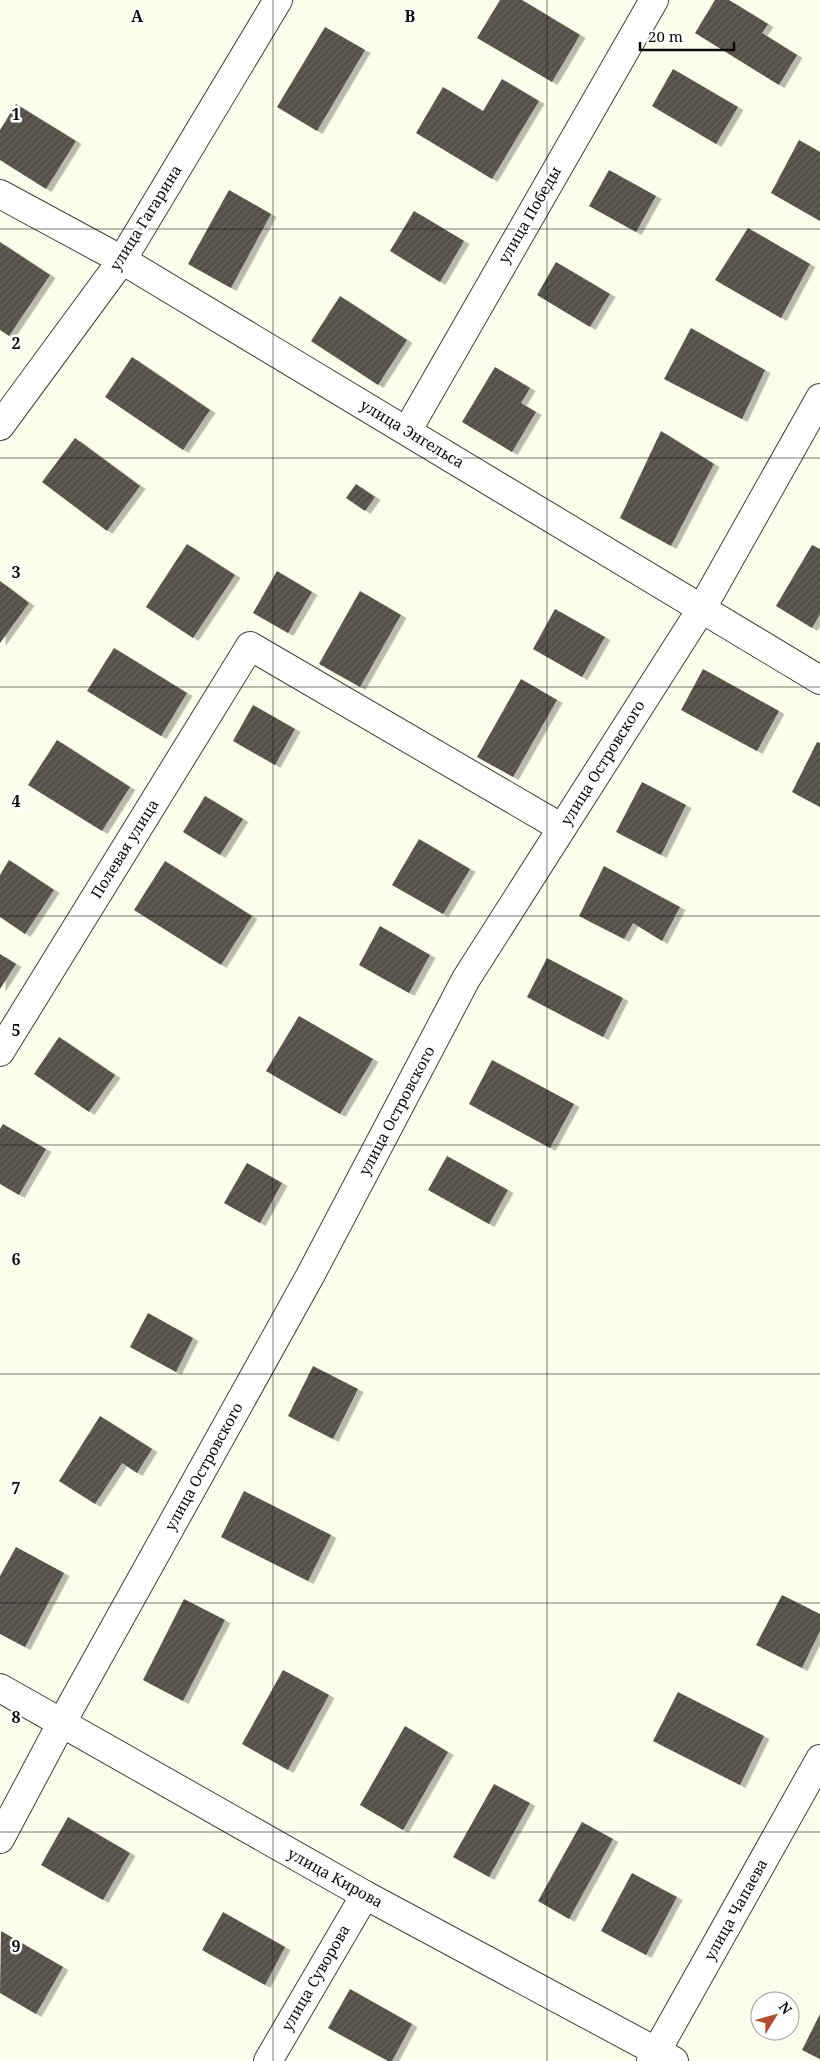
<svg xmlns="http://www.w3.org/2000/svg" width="820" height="2061" viewBox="0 0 820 2061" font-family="'Noto Serif',serif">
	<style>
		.building { fill: url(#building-hatch); filter: url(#shadow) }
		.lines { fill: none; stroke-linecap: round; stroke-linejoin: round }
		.street-casing { stroke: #3f3f3f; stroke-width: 30 }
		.street { stroke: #fff; stroke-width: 28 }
		.grid { fill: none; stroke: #0c0c0c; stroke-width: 1; stroke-opacity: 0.55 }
		.labels { text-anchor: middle; stroke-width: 5; stroke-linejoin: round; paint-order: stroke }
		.street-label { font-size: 15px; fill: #0c0c0c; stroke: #fff }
		.grid-label { font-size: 16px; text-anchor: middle; font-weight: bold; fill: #0c0c0c; stroke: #fff; stroke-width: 5; stroke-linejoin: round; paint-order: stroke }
	</style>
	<defs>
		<pattern id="building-hatch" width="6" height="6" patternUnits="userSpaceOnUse" patternTransform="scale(1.25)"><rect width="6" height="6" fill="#545149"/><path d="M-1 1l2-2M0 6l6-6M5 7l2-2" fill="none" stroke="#68655f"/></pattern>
		<filter id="shadow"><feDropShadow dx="5.5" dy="3" stdDeviation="0" flood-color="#0004"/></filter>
	</defs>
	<rect width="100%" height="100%" fill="#fcfeec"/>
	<!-- building -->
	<g class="building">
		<polygon points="500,0 522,0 580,35 552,82 477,38"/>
		<polygon points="715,0 729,0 768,24 762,33 797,55 779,85 695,33"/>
		<polygon points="325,27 365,50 317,131 277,107"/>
		<polygon points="673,69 738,107 716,144 652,106"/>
		<polygon points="502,79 539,101 492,179 416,133 443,87 483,111"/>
		<polygon points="16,104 76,141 46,189 0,160 0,130"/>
		<polygon points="799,140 820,152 820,221 771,193"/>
		<polygon points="609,170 656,196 636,232 589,206"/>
		<polygon points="229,190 271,214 231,288 188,264"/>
		<polygon points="414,211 464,241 440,282 390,251"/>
		<polygon points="748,228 810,264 781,318 715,280"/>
		<polygon points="0,242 50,275 9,336 0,330"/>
		<polygon points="556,262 610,294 590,327 537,295"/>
		<polygon points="340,296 407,340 378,385 311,341"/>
		<polygon points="691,328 765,370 742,419 664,379"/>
		<polygon points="132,357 210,410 183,450 105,397"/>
		<polygon points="495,367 530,388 521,403 536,412 512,452 462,422"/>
		<polygon points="661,431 714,464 671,546 620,518"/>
		<polygon points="75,438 140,486 107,531 42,482"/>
		<polygon points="356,484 375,497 365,511 346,498"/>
		<polygon points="187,544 235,575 193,638 146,607"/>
		<polygon points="812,545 820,549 820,614 812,628 776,606"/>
		<polygon points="277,571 312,592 288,633 253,613"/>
		<polygon points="0,581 29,603 0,643"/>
		<polygon points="360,591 401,615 360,687 319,664"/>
		<polygon points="555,609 605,637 582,677 533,649"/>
		<polygon points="114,648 187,693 161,736 87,691"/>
		<polygon points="703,669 779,711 757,751 681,710"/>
		<polygon points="521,679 557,700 513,777 477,757"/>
		<polygon points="253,705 295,729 275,765 233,741"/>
		<polygon points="57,740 130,787 102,831 28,785"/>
		<polygon points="817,742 820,743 820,807 792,792"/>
		<polygon points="642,782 686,805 661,855 616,832"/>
		<polygon points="205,796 243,819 220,855 183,832"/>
		<polygon points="419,839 470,869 443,914 392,885"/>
		<polygon points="9,860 54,890 25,934 0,917 0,875"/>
		<polygon points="165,861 252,916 221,965 134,910"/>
		<polygon points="604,866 680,907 662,941 633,923 624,939 579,916"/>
		<polygon points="380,926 430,955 409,993 359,965"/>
		<polygon points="0,954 16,964 0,989"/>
		<polygon points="547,958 623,998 603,1037 527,997"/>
		<polygon points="299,1016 373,1059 340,1114 266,1071"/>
		<polygon points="59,1037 115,1075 89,1112 34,1074"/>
		<polygon points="492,1060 574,1104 550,1148 469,1104"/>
		<polygon points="3,1124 46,1149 19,1195 0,1184 0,1129"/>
		<polygon points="447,1156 508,1190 489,1224 428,1190"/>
		<polygon points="247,1163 282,1183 260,1223 224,1203"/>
		<polygon points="148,1313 193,1338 176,1372 130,1347"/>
		<polygon points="313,1366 358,1389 333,1439 288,1416"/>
		<polygon points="100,1416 152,1449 137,1473 122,1463 95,1504 59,1481"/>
		<polygon points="244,1491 331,1535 308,1581 221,1537"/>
		<polygon points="16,1547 64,1573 25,1647 0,1634 0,1576"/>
		<polygon points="782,1595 820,1614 820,1631 802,1668 756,1645"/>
		<polygon points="184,1599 225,1620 183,1701 143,1680"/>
		<polygon points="283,1670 329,1695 288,1770 242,1744"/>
		<polygon points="678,1692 764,1736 740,1785 653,1741"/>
		<polygon points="405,1726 448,1752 403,1830 360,1805"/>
		<polygon points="494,1784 530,1803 489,1877 453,1857"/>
		<polygon points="68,1817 130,1853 103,1900 41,1865"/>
		<polygon points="582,1822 613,1839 569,1919 538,1901"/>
		<polygon points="632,1873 677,1897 646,1955 601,1931"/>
		<polygon points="223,1912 285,1947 265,1985 202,1950"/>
		<polygon points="1,1931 63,1967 36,2014 0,1993"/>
		<polygon points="350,1989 412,2024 392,2061 388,2061 328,2028"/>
		<polygon points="820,2014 820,2059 802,2050"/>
	</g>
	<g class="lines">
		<defs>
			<g id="street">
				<polyline points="0,194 122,260 820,680"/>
				<polyline points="0,426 122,260 278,0"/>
				<polyline points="407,431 654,0"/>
				<polyline points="0,1052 250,646 562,828"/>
				<polyline points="0,1688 365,1895 674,2061"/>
				<polyline points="0,1839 61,1724 310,1276 466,979 702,608 820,398"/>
				<polyline points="268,2061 365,1895"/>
				<polyline points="651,2061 820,1759"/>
			</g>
		</defs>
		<!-- street casing -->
		<use href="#street" class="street-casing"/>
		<!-- street -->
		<use href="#street" class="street"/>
	</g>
	<!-- grid -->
	<path class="grid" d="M273,0V2061M547,0V2061M0,229H820M0,458H820M0,687H820M0,916H820M0,1145H820M0,1374H820M0,1603H820M0,1832H820"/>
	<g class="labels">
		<!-- street labels -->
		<g class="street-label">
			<text transform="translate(530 215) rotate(-60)" y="5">улица Победы</text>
			<text transform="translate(146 218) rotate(-58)" y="5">улица Гагарина</text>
			<text transform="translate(412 434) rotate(31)" y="5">улица Энгельса</text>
			<text transform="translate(603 763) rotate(-58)" y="5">улица Островского</text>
			<text transform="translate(125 849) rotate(-58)" y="5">Полевая улица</text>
			<text transform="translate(397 1111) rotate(-62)" y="5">улица Островского</text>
			<text transform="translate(204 1467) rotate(-61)" y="5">улица Островского</text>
			<text transform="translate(335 1878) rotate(29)" y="5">улица Кирова</text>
			<text transform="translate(736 1910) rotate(-61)" y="5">улица Чапаева</text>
			<text transform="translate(316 1978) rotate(-60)" y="5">улица Суворова</text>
		</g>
	</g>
	<g class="grid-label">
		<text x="137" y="22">A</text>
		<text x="410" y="22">B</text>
		<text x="16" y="120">1</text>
		<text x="16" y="349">2</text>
		<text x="16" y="578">3</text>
		<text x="16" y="807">4</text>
		<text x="16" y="1036">5</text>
		<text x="16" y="1265">6</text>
		<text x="16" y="1494">7</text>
		<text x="16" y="1723">8</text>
		<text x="16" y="1952">9</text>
	</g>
	<!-- north arrow -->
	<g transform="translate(775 2016) rotate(53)"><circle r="24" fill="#ffffff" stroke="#9e9e9e"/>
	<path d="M0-4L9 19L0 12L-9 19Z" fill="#b44d2c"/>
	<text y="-8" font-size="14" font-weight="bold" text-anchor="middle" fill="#0c0c0c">N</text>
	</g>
	<!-- scale -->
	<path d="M640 42v8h94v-8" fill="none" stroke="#0c0c0c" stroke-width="2.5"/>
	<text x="648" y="42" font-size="15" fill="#0c0c0c" stroke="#ffffff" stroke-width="4" paint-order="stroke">20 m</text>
</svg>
